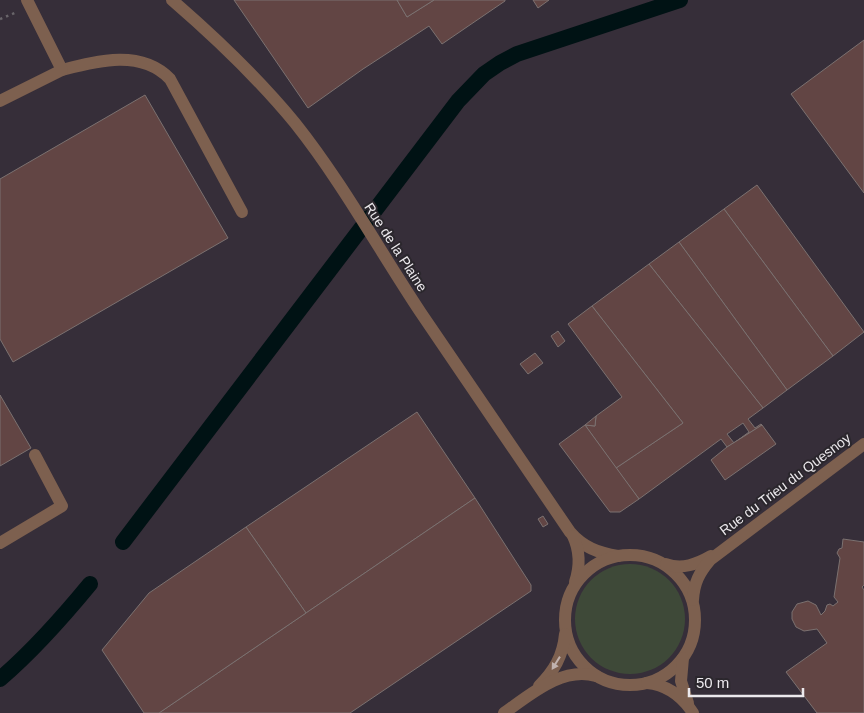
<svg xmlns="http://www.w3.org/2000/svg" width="864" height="713" viewBox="0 0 864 713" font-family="Arial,sans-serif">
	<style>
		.built { fill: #362e39 }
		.green { fill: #3e4938 }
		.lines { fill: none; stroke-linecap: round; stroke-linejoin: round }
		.canal { stroke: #001214; stroke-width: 16 }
		.building { fill: #624544; stroke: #7b7170; fill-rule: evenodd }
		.path { stroke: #69656a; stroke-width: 2.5; stroke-dasharray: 2.5 4; stroke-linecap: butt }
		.minor { stroke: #7d604f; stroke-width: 12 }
		.oneway { fill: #c0b2ae }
		.labels { text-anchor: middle; stroke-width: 4; stroke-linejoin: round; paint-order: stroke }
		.street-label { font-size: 14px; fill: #ece9ed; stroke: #2b272d }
	</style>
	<rect width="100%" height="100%" fill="#2b272d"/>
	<!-- built -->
	<rect class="built" x="0" y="0" width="864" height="713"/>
	<!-- green -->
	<circle class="green" cx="630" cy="619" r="55"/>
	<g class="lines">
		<!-- canal -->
		<g class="canal">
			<polyline points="123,542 458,101 484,74 500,63 517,54 680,0"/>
			<path d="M0,679C34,650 62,618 90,584"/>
		</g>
	</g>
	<!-- building -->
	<g class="building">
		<polygon points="234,0 397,0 407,17 434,0 505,0 505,1 442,44 429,26 363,69 308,108"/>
		<polygon points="397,0 434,0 407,17"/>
		<polygon points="533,0 549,0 538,8"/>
		<polygon points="864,40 864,193 791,94"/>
		<polygon points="145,95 228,238 13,362 0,339 0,179"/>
		<polygon points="757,185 864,332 833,356 724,209"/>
		<polygon points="724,209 833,356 787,390 679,242"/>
		<polygon points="679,242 787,390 763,408 649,264"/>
		<path d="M649,264L763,408L748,419L755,428L761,424L762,425L727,447L721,439L639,499L616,468L683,423L592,306ZM743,423L749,432L734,443L727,434Z"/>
		<polygon points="592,306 683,423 616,468 585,425 595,426 596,416 622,397 568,324"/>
		<polygon points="558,331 565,341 558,347 551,336"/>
		<polygon points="535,353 543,363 528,374 520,364"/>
		<polygon points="0,395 31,448 0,466"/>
		<polygon points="417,412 475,498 306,613 246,527"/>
		<polygon points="596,416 595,426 585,425"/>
		<polygon points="585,425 639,499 620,512 610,512 559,444"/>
		<polygon points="762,425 776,444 725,480 711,460 727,447"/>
		<polygon points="475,498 531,585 531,591 350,713 159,713"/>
		<polygon points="543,516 548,524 543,527 538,519"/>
		<polygon points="246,527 306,613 159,713 144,713 102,650 149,593"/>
		<polygon points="843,539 864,542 864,585 862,587 864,590 864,713 817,713 786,672 827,643 817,629 804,631 796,627 792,619 792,612 797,604 808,601 816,605 821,615 825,611 827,605 830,604 833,606 838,602 834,597 840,558 837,553 839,549 842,548"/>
	</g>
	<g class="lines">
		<!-- path -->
		<polyline class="path" points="0,19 17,12"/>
		<!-- minor -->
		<g class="minor">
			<path d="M172,0C216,38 258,78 295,123C342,182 379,250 421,313C470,386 521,459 570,532C583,547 598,553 618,556"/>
			<path d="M62,70C97,61 141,49 170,79L242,212"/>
			<polyline points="0,101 62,70 27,0"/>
			<path d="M573,536C580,551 580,567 575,582"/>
			<polyline points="0,543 62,506 35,455"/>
			<circle cx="630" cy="620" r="65"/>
			<path d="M666,564C682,570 697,564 711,556"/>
			<path d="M693,600C694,583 699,573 710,560L864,444"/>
			<polyline points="683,658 681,681 688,703"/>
			<path d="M647,683C668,685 682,696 693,713"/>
			<path d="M539,686C554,671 563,656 565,634"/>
			<path d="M504,713C530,695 562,666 596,676"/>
		</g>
	</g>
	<!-- one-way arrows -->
	<defs><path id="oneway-solid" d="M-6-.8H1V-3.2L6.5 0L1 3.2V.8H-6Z" transform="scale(1.25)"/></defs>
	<use class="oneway" href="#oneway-solid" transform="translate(556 663) rotate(122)"/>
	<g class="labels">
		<!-- street labels -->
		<g class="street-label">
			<text transform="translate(396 247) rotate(57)" y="5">Rue de la Plaine</text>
			<text transform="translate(785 484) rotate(-37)" y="5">Rue du Trieu du Quesnoy</text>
		</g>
	</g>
	<!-- scale -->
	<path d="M689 688v8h114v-8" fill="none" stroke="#ece9ed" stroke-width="2.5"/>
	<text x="696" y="688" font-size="15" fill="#ece9ed" stroke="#2b272d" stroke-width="4" paint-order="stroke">50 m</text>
</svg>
